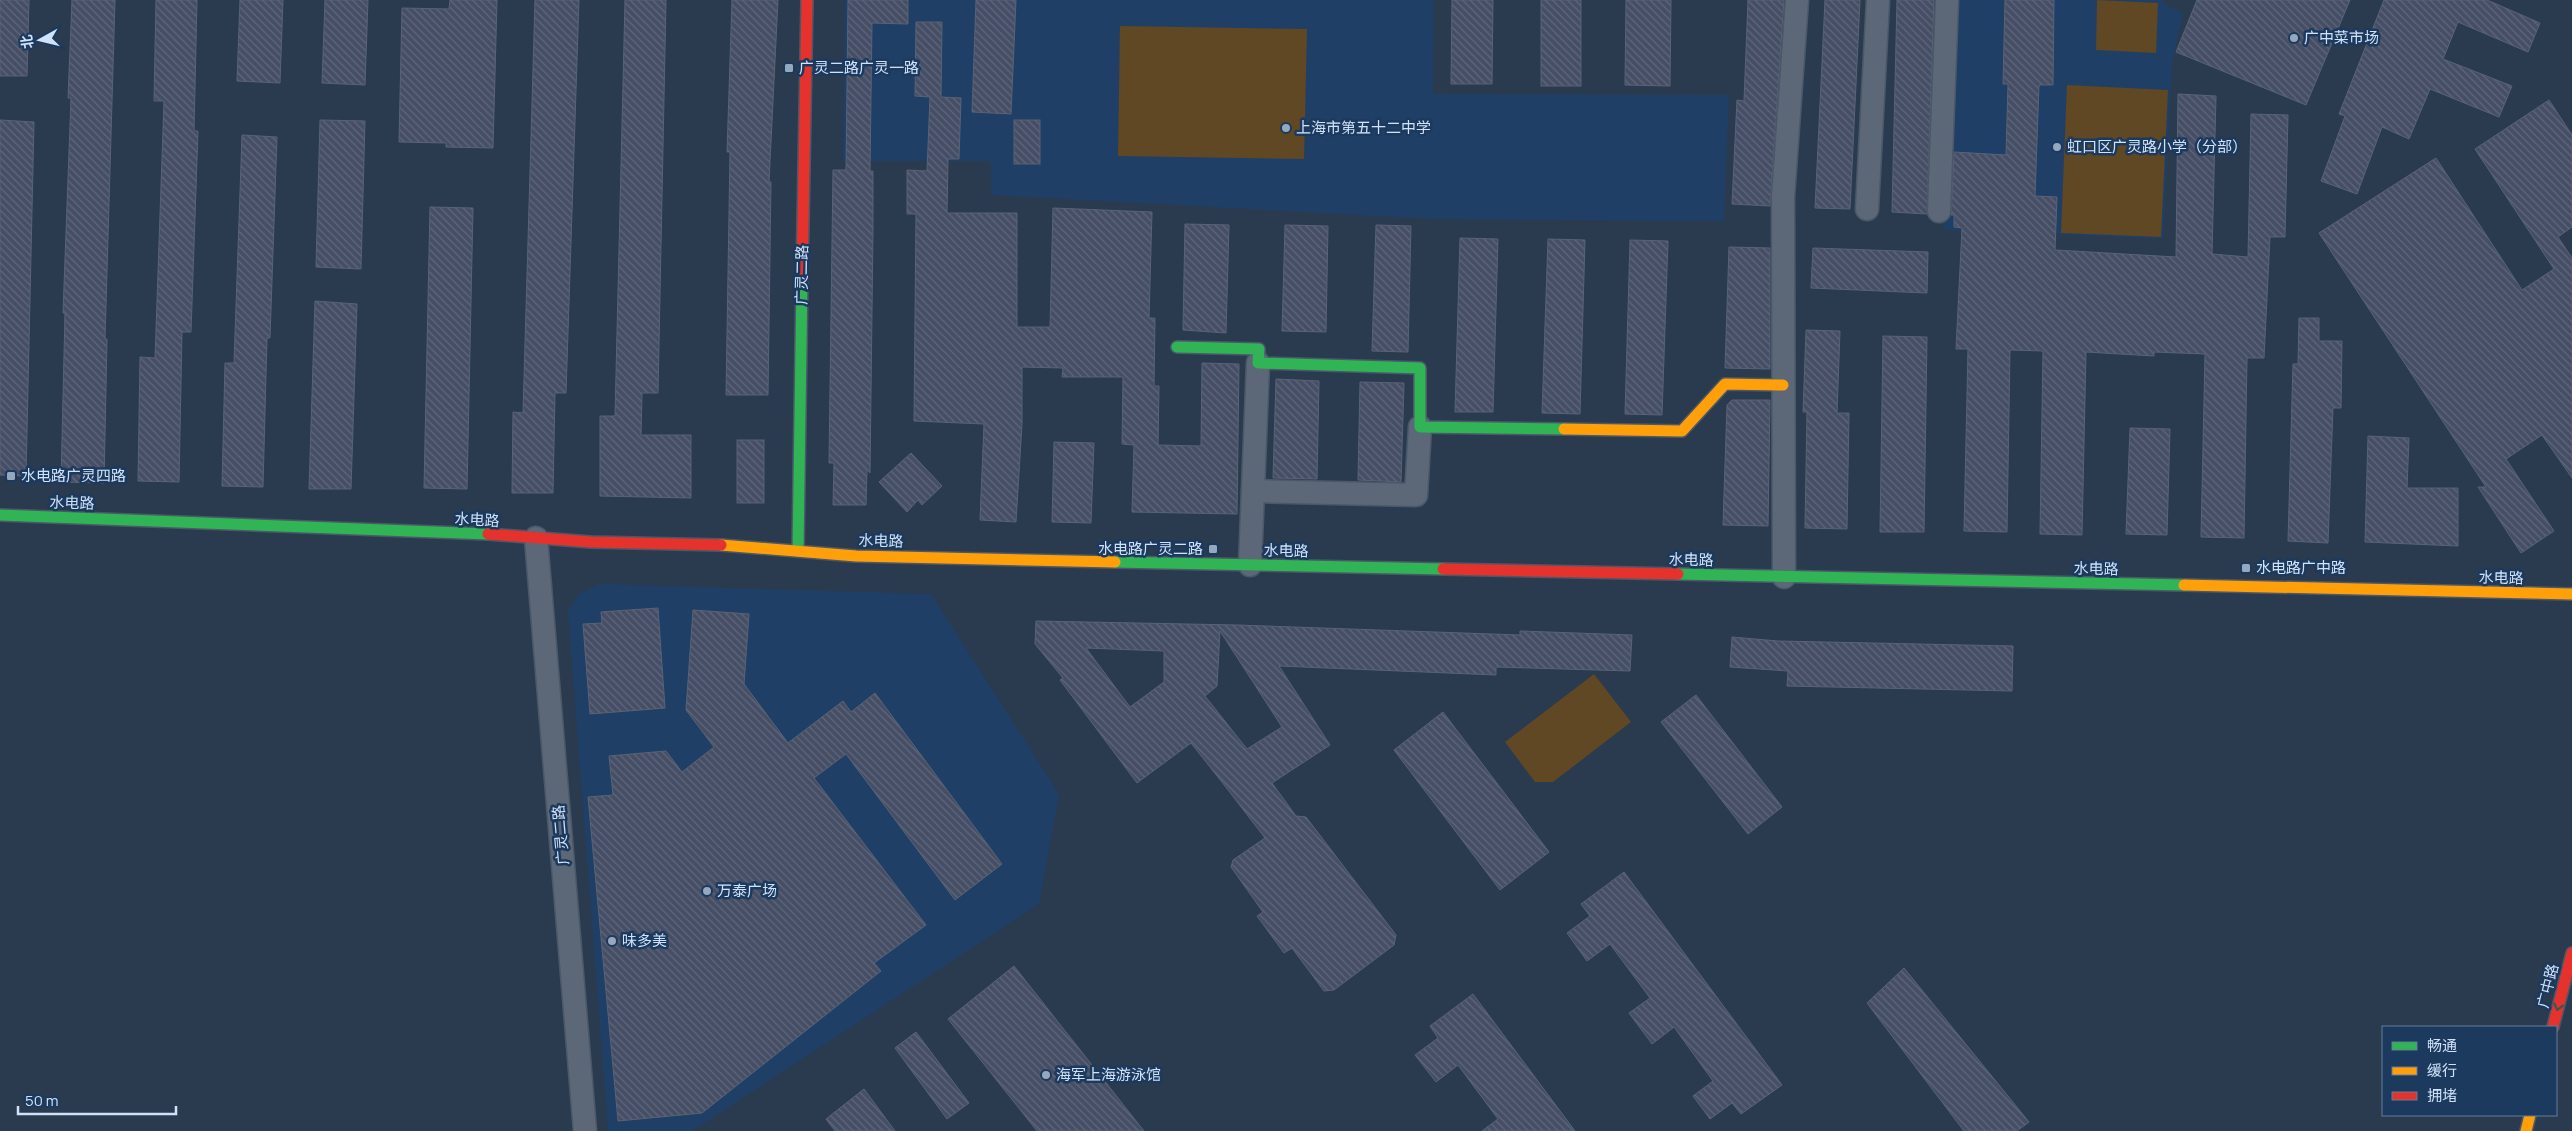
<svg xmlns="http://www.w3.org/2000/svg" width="2572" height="1131" viewBox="0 0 2572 1131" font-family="Manrope,'Noto Sans SC',sans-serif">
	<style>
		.built { fill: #203f66 }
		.pitch { fill: #5f4823 }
		.building { fill: url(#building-back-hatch); stroke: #596375; fill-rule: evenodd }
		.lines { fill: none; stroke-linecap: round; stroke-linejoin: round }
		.street-casing { stroke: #4a5869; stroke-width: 25 }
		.fast-casing { stroke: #4a5869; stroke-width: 14 }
		.slow-casing { stroke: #4a5869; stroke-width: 14 }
		.jam-casing { stroke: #4a5869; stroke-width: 14 }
		.street { stroke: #5c6877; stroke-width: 22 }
		.fast { stroke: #30b455; stroke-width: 11 }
		.slow { stroke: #ff9f0a; stroke-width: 11 }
		.jam { stroke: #e5322d; stroke-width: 11 }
		.oneway { stroke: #225e5b }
		.poi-dot { fill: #96a8be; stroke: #1c395e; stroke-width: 2 }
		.labels { text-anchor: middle; stroke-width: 5; stroke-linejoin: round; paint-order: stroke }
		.poi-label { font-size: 15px; fill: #d0e2f9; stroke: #1c395e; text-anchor: start }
		.street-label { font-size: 15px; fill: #d0e2f9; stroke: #1c395e }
	</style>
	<defs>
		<pattern id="building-back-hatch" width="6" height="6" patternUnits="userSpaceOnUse" patternTransform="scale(1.25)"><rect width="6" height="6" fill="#454e65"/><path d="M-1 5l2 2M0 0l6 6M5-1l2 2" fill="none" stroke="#5f677c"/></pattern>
	</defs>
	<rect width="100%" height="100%" fill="#2b3b4f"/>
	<!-- built -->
	<g class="built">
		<polygon points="845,0 1434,0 1433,94 1729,95 1724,221 1432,219 991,195 991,161 843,161"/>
		<polygon points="1953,0 2163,0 2163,4 2183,13 2172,63 2163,239 1944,230"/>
		<polygon points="600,584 931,594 1059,794 1039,904 692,1131 608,1131 568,611 579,594"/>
	</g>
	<!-- pitch -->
	<g class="pitch">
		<polygon points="2097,0 2158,3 2156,53 2096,50"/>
		<polygon points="1120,26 1307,29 1304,159 1118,156"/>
		<polygon points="2067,85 2168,90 2161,237 2061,233"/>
		<polygon points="1594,674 1631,722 1553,782 1535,782 1505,742"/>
	</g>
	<!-- building -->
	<g class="building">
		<polygon points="0,0 29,0 27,76 0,76"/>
		<polygon points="72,0 115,0 105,339 107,339 104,483 61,482 65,313 63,313 71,98 68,98"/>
		<polygon points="156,0 197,0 194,131 198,131 191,332 182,332 179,482 138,481 140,357 155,358 164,101 154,101"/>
		<polygon points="240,0 283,0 280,83 237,81"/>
		<polygon points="325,0 368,0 365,85 322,83"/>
		<polygon points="450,0 497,0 493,148 446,147 446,143 399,142 402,8 449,9"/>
		<polygon points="535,0 579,0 566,393 555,393 553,493 512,493 513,412 523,413"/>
		<polygon points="625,0 666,0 658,393 642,393 641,435 691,435 691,498 600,496 600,416 615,416"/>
		<polygon points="732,0 778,0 769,182 771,182 768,395 726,395 730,152 727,152"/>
		<polygon points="848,0 908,0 908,24 872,23 870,171 873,171 873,231 870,473 867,469 866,505 833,505 834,463 829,463 833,170 846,170"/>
		<polygon points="976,0 1016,0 1011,114 972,112"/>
		<polygon points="1452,0 1493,0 1492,84 1451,84"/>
		<rect x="1541" y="0" width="40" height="86"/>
		<polygon points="1626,0 1671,0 1670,86 1625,85"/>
		<polygon points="1748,0 1784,0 1770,206 1732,204 1737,100 1744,101"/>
		<polygon points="1825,0 1860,0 1850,209 1815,208"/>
		<polygon points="1897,0 1934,0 1927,214 1892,212"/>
		<polygon points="2005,0 2054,0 2053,85 2039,85 2035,196 2057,197 2055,250 2176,257 2178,94 2216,96 2212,254 2248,257 2251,114 2288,115 2285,237 2270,237 2264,358 2247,358 2244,538 2201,537 2205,354 2154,352 2154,356 2086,352 2082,535 2040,534 2043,351 2010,350 2007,532 1964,531 1968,349 1956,349 1962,228 1954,227 1954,215 1951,215 1954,152 2006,155 2008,84 2003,84"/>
		<polygon points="2197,0 2350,0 2306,105 2176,52"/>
		<polygon points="2384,0 2487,0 2540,23 2528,52 2458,22 2443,59 2512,86 2499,117 2430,89 2409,139 2382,127 2357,194 2321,181 2345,116 2339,114"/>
		<polygon points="916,22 942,22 941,97 961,98 959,159 948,159 947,213 1017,213 1017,327 1050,327 1053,208 1152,212 1149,318 1155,318 1154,386 1159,386 1158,445 1201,446 1202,363 1239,364 1237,514 1132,512 1134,445 1122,444 1123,377 1062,377 1063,368 1022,367 1022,424 1016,522 980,520 984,424 914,421 916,214 907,214 907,170 927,171 930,97 915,96"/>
		<polygon points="2549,100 2572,135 2572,227 2558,237 2572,258 2572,478 2542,435 2506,459 2554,531 2521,553 2478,487 2486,487 2319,233 2436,158 2522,290 2554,269 2475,149"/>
		<polygon points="0,120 34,122 26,476 0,475"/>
		<polygon points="320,120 365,121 361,269 316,267"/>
		<rect x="1014" y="120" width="26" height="44"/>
		<polygon points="242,135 277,137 270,338 267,338 263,487 222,486 225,363 234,363"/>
		<polygon points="430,207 473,208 467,489 424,488"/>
		<polygon points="1185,224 1229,225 1226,333 1183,330"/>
		<polygon points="1285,225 1328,226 1326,332 1282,331"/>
		<polygon points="1376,225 1411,226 1408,352 1372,351"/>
		<polygon points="1460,238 1498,239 1493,412 1455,412"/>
		<polygon points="1548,239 1585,240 1580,414 1542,413"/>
		<polygon points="1630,240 1668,241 1662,415 1625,414"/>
		<polygon points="1729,247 1770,248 1770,369 1725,368"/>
		<polygon points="1813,248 1928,252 1927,293 1811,288"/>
		<polygon points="315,301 357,304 351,489 309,489"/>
		<polygon points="2299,318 2319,318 2319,341 2342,341 2341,408 2333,408 2328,543 2288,541 2293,364 2298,364"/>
		<polygon points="1806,330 1840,331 1837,413 1849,413 1847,529 1805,528 1807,412 1803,412"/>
		<polygon points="1883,336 1927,337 1924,532 1880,532"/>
		<polygon points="1276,379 1319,381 1317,479 1273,478"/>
		<polygon points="1360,382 1404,383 1401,482 1358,480"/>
		<polygon points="1732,400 1770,400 1768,526 1723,525 1727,405"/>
		<polygon points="2130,428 2170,429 2167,535 2126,534"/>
		<polygon points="2368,436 2409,438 2407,488 2458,488 2458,546 2365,542"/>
		<rect x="737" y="440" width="27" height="63"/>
		<polygon points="1054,442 1094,443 1091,523 1052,522"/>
		<polygon points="911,453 942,486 922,505 918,500 907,512 879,482"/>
		<polygon points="658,608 665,708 590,714 583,624 602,623 601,612"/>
		<polygon points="693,610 749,614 744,684 788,743 843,701 851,712 875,693 1002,864 955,900 846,754 814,778 926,925 874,963 881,971 702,1113 618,1121 588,797 613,795 609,756 666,751 682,772 714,747 686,710"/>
		<path d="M1036,621L1237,625L1520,635V631L1632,635L1630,671L1496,667V675L1279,666L1330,745L1272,783L1296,816L1306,817L1396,935L1394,945L1334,990L1324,991L1292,948L1284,953L1257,916L1263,912L1231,867L1233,860L1265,838L1225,786L1191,743L1137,783L1060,680L1063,678L1035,644ZM1220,631L1282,727L1247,749L1205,696L1217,686ZM1086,648L1164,651V682L1130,707Z"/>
		<polygon points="1732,637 1778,641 2013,646 2012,691 1787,686 1788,671 1730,667"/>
		<polygon points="1696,695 1782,807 1748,834 1661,722"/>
		<polygon points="1443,712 1549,852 1500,890 1394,750"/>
		<polygon points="1624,872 1782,1085 1741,1114 1732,1103 1710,1119 1693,1096 1713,1081 1674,1027 1652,1044 1629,1013 1650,998 1610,944 1587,961 1567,933 1590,916 1581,904"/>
		<polygon points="1014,966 1144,1131 1037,1131 948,1019"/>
		<polygon points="1904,968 2029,1122 2017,1131 1964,1131 1867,1003"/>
		<polygon points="1473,994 1575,1131 1482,1131 1498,1119 1458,1065 1436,1082 1415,1055 1438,1038 1430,1026"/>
		<polygon points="916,1032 969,1103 947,1119 895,1048"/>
		<polygon points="864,1089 895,1131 835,1131 826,1119"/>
	</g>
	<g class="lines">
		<defs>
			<g id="street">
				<polyline points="1867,209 1878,0"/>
				<polyline points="1939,211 1947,0"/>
				<polyline points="1253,491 1416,495 1420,427"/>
				<polyline points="536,538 585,1131"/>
				<polyline points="1250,565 1258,363"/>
				<polyline points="1784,577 1783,197 1797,0"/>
			</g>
			<g id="fast">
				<polyline points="1177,347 1259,349 1258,363 1420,368 1420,427 1564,429"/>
				<polyline points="0,515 488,534"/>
				<polyline points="798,551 802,278"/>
				<polyline points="1115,562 1443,569"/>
				<polyline points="1678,574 2184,585"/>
			</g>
			<g id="slow">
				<polyline points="1564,429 1682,431 1725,384 1783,385"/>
				<polyline points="721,545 856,556 1115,562"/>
				<polyline points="2184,585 2572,594"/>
				<polyline points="2526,1131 2530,1115"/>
			</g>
			<g id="jam">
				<polyline points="802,278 807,0"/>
				<polyline points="488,534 591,542 721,545"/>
				<polyline points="1443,569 1678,574"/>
				<polyline points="2553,1027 2572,953"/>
			</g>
		</defs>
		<!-- street casing -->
		<use href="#street" class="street-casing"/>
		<!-- fast casing -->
		<use href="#fast" class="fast-casing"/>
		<!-- slow casing -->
		<use href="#slow" class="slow-casing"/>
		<!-- jam casing -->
		<use href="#jam" class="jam-casing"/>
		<!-- street -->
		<use href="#street" class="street"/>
		<!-- fast -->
		<use href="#fast" class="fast"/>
		<!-- slow -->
		<use href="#slow" class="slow"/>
		<!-- jam -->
		<use href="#jam" class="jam"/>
	</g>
	<!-- one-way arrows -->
	<defs><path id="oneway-chevron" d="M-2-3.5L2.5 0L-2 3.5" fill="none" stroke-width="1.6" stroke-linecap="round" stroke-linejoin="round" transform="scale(1.25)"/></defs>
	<use class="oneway" href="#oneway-chevron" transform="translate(2558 1007) rotate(104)"/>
	<!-- markers -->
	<g class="poi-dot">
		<circle cx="2294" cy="38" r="5"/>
		<rect x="784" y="63" width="10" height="10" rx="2.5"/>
		<circle cx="1286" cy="128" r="5"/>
		<circle cx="2057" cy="147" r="5"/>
		<rect x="6" y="471" width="10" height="10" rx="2.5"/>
		<rect x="1208" y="544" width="10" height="10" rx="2.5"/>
		<rect x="2241" y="563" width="10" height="10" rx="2.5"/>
		<circle cx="707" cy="891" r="5"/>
		<circle cx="612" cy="941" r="5"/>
		<circle cx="1046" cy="1075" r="5"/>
	</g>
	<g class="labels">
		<!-- poi labels -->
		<g class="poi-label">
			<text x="2304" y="43">广中菜市场</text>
			<text x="799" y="73">广灵二路广灵一路</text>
			<text x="1296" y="133">上海市第五十二中学</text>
			<text x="2067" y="152">虹口区广灵路小学（分部）</text>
			<text x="21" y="481">水电路广灵四路</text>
			<text x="1203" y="554" text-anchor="end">水电路广灵二路</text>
			<text x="2256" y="573">水电路广中路</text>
			<text x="717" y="896">万泰广场</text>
			<text x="622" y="946">味多美</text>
			<text x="1056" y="1080">海军上海游泳馆</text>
		</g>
		<!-- street labels -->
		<g class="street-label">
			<text transform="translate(802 275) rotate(-89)" y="5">广灵二路</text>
			<text transform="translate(72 503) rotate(2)" y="5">水电路</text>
			<text transform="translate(477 520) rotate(3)" y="5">水电路</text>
			<text transform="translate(881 541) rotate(2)" y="5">水电路</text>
			<text transform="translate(1286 551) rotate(1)" y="5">水电路</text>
			<text transform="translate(1691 560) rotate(1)" y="5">水电路</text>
			<text transform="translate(2096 569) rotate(1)" y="5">水电路</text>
			<text transform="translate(2501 578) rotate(1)" y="5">水电路</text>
			<text transform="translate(561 835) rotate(-95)" y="5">广灵二路</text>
			<text transform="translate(2548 986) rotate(-76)" y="5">广中路</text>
		</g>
	</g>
	<!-- legend -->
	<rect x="2382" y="1026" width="175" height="90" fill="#1c395e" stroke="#647d9c"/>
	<rect x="2392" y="1042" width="25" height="8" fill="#30b455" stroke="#647d9c"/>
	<text x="2427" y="1051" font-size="15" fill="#d0e2f9">畅通</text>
	<rect x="2392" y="1067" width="25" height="8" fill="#ff9f0a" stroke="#647d9c"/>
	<text x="2427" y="1076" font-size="15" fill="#d0e2f9">缓行</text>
	<rect x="2392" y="1092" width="25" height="8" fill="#e5322d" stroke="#647d9c"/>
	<text x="2427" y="1101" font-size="15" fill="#d0e2f9">拥堵</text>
	<!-- north arrow -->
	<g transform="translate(40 40) rotate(262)" stroke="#1c395e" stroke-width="4" paint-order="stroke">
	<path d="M0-4L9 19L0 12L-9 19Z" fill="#d0e2f9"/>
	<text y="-8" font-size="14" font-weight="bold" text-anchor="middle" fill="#d0e2f9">北</text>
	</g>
	<!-- scale -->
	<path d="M18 1106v8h158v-8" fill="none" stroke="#d0e2f9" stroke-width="2.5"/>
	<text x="25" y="1106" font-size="15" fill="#d0e2f9" stroke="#1c395e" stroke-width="4" paint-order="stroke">50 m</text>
</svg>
